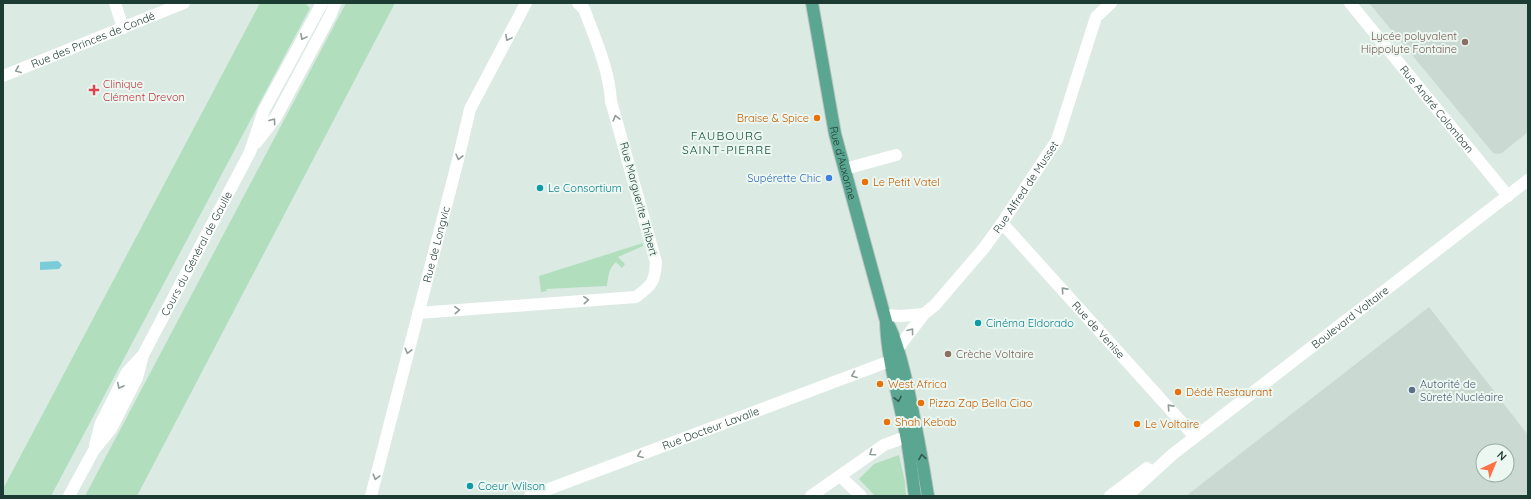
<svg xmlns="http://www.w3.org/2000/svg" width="1531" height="499" viewBox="0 0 1531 499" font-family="Quicksand,sans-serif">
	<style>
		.built { fill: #cadad3; fill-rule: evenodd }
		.green { fill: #b1dfbd }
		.water { fill: #7ccbd8 }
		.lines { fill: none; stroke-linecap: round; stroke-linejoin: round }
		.major-casing { stroke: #bbc4c2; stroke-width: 14 }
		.minor { stroke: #fff; stroke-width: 12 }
		.major { stroke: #5ba691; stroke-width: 12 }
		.oneway { stroke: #8e9d98 }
		.oneway2 { stroke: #2f5b4e }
		.education-dot { fill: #8d6e63; stroke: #ecf7f1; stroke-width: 1.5 }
		.health-dot { fill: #e0444e; stroke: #ecf7f1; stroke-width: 1.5 }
		.food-dot { fill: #e8710a; stroke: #ecf7f1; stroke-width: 1.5 }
		.shop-dot { fill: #3f7fe0; stroke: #ecf7f1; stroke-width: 1.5 }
		.culture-dot { fill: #0f9aa8; stroke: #ecf7f1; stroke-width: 1.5 }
		.service-dot { fill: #5c6f8a; stroke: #ecf7f1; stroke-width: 1.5 }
		.labels { text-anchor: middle; stroke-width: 4; stroke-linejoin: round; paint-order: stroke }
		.education-label { font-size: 11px; fill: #785e54; stroke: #ecf7f1; text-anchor: end }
		.street-label { font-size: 11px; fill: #1c3b32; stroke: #ecf7f1 }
		.health-label { font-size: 11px; fill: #be3a42; stroke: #ecf7f1; text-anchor: start }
		.food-label { font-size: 11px; fill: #c56008; stroke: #ecf7f1; text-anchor: start }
		.shop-label { font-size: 11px; fill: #366cbe; stroke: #ecf7f1; text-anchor: end }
		.culture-label { font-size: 11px; fill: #0d838f; stroke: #ecf7f1; text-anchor: start }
		.service-label { font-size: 11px; fill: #4e5e75; stroke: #ecf7f1; text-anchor: start }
		.neighbourhood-label { font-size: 12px; letter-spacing: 1px; fill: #164f40; stroke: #ecf7f1 }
	</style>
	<rect width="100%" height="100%" fill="#dceae4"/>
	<!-- built -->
	<g class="built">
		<polygon points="1369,3 1528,3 1528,132 1502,153 1497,154 1493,153"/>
		<path d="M1429,307L1528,435V496H1186ZM1483,451H1507V475H1483Z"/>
	</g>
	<!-- green -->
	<g class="green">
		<polygon points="260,3 305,3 310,8 51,496 3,496 3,489"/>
		<polygon points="346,3 395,3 137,496 85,496"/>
		<path d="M643,243V246L618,257L625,264L622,268L616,262C609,268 608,277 607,286L546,289L547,291L541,292L539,276Z"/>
		<polygon points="899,455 905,482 906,496 875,496 859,479 874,464"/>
	</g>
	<!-- water -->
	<polygon class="water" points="58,261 62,265 59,269 40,270 40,262"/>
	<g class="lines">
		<defs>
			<g id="major">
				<path id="s9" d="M812,3L835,134L886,321C887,360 899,397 906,435C910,455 912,476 915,496"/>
				<path d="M889,326C898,344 902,364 907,384C915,421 922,458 928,496"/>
			</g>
		</defs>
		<!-- major casing -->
		<use href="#major" class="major-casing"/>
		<!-- minor -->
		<g class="minor">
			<polyline points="115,3 123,28"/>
			<path id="s1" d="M1350,3L1508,196"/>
			<path id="s2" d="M3,76L184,3"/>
			<polyline points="256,143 276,117 331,14 335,3"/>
			<polyline points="845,169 896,155"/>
			<path id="s3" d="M1002,223L1195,437"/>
			<path d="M418,313L636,297C652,285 655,282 656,262L611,101C609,69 595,38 584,9L578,3"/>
			<polyline points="885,315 901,316 924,314"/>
			<path id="s4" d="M898,348L924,314L935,305L984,248L1002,223L1057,140L1096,17L1111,3"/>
			<polyline points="95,445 101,423 127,372 142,356"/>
			<polyline points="840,476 861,496"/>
			<path id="s5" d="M69,496L94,450L111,429L137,378L143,355L250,152L264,110L322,3"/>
			<path id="s6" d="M371,496L458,160L470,109L526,3"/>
			<path id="s7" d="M530,496L890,361"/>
			<polyline points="811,496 884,445 906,437"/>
			<polyline points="1110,496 1147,468"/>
			<path id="s8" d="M1127,496L1173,454L1528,180"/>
		</g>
		<!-- major -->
		<use href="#major" class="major"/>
	</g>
	<!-- one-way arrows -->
	<defs><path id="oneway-chevron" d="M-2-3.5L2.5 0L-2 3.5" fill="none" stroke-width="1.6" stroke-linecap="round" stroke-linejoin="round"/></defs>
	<g class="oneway">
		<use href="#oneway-chevron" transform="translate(303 37) rotate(118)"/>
		<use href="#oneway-chevron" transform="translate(508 38) rotate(118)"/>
		<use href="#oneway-chevron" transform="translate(18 70) rotate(158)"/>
		<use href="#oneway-chevron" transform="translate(616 118) rotate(-105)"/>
		<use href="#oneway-chevron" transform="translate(273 121) rotate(-54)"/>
		<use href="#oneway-chevron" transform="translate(459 157) rotate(103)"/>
		<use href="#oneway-chevron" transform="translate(1064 290) rotate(-132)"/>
		<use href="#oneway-chevron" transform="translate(586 300) rotate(-4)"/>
		<use href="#oneway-chevron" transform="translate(457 310) rotate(-4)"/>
		<use href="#oneway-chevron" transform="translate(911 331) rotate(-53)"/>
		<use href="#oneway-chevron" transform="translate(408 351) rotate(104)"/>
		<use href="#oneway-chevron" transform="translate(854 375) rotate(159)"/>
		<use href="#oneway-chevron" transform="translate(120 386) rotate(117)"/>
		<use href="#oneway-chevron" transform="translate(1170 407) rotate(-132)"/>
		<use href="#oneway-chevron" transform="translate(872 453) rotate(145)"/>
		<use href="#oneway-chevron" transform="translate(640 455) rotate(159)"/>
		<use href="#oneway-chevron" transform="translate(376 477) rotate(105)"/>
	</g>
	<g class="oneway2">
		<use href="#oneway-chevron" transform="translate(898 399) rotate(78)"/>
		<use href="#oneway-chevron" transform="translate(922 457) rotate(-99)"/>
	</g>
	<!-- markers -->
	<g class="education-dot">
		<circle cx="1465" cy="42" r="4"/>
		<circle cx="948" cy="354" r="4"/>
	</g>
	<path class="health-dot" d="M92 84h4v4h4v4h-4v4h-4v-4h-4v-4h4z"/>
	<g class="food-dot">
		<circle cx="817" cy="118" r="4"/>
		<circle cx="865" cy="182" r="4"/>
		<circle cx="880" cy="384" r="4"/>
		<circle cx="1178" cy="392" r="4"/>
		<circle cx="921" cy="403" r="4"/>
		<circle cx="887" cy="422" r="4"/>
		<circle cx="1137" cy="424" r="4"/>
	</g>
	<circle class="shop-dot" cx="829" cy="178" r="4"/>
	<g class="culture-dot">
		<circle cx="540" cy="188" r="4"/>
		<circle cx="978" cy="323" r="4"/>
		<circle cx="470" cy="486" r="4"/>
	</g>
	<circle class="service-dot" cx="1412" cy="390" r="4"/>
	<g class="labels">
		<!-- education labels -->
		<g class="education-label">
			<text x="1457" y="40">Lycée polyvalent<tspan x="1457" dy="13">Hippolyte Fontaine</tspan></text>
			<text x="956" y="358" text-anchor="start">Crèche Voltaire</text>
		</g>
		<!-- street labels -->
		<g class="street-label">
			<text dy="4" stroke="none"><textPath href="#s2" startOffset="97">Rue des Princes de Condé</textPath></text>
			<text dy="4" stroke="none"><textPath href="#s1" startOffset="137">Rue André Colomban</textPath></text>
			<text dy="4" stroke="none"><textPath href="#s9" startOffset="163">Rue d'Auxonne</textPath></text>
			<text dy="4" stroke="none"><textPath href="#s4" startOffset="206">Rue Alfred de Musset</textPath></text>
			<text transform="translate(639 199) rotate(75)" y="4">Rue Marguerite Thibert</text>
			<text dy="4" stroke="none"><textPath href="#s6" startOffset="260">Rue de Longvic</textPath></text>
			<text dy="4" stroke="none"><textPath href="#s5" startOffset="275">Cours du Général de Gaulle</textPath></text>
			<text dy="4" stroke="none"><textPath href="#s8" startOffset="286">Boulevard Voltaire</textPath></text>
			<text dy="4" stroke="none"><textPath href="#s3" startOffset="144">Rue de Venise</textPath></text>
			<text dy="4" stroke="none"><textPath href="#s7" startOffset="193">Rue Docteur Lavalle</textPath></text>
		</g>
		<!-- health labels -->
		<g class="health-label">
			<text x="103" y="88">Clinique<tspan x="103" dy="13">Clément Drevon</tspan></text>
		</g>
		<!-- food labels -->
		<g class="food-label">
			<text x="809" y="122" text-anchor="end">Braise &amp; Spice</text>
			<text x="873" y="186">Le Petit Vatel</text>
			<text x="888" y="388">West Africa</text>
			<text x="1186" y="396">Dédé Restaurant</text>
			<text x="929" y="407">Pizza Zap Bella Ciao</text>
			<text x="895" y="426">Shah Kebab</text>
			<text x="1145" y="428">Le Voltaire</text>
		</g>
		<!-- shop labels -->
		<g class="shop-label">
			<text x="821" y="182">Supérette Chic</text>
		</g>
		<!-- culture labels -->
		<g class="culture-label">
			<text x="548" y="192">Le Consortium</text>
			<text x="986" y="327">Cinéma Eldorado</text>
			<text x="478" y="490">Coeur Wilson</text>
		</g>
		<!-- service labels -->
		<g class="service-label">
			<text x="1420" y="388">Autorité de<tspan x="1420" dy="13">Sûreté Nucléaire</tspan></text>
		</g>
		<!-- neighbourhood labels -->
		<g class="neighbourhood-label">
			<text x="727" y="140">FAUBOURG<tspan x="727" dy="14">SAINT-PIERRE</tspan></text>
		</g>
	</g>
	<!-- border -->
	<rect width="1531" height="499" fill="none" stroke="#1c3b32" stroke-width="8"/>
	<!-- north arrow -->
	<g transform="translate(1495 463) rotate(44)"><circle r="19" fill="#ecf7f1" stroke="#99aca5"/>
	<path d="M0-3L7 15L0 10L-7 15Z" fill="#ff7045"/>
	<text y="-6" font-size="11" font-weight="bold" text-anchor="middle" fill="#1c3b32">N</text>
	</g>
</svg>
